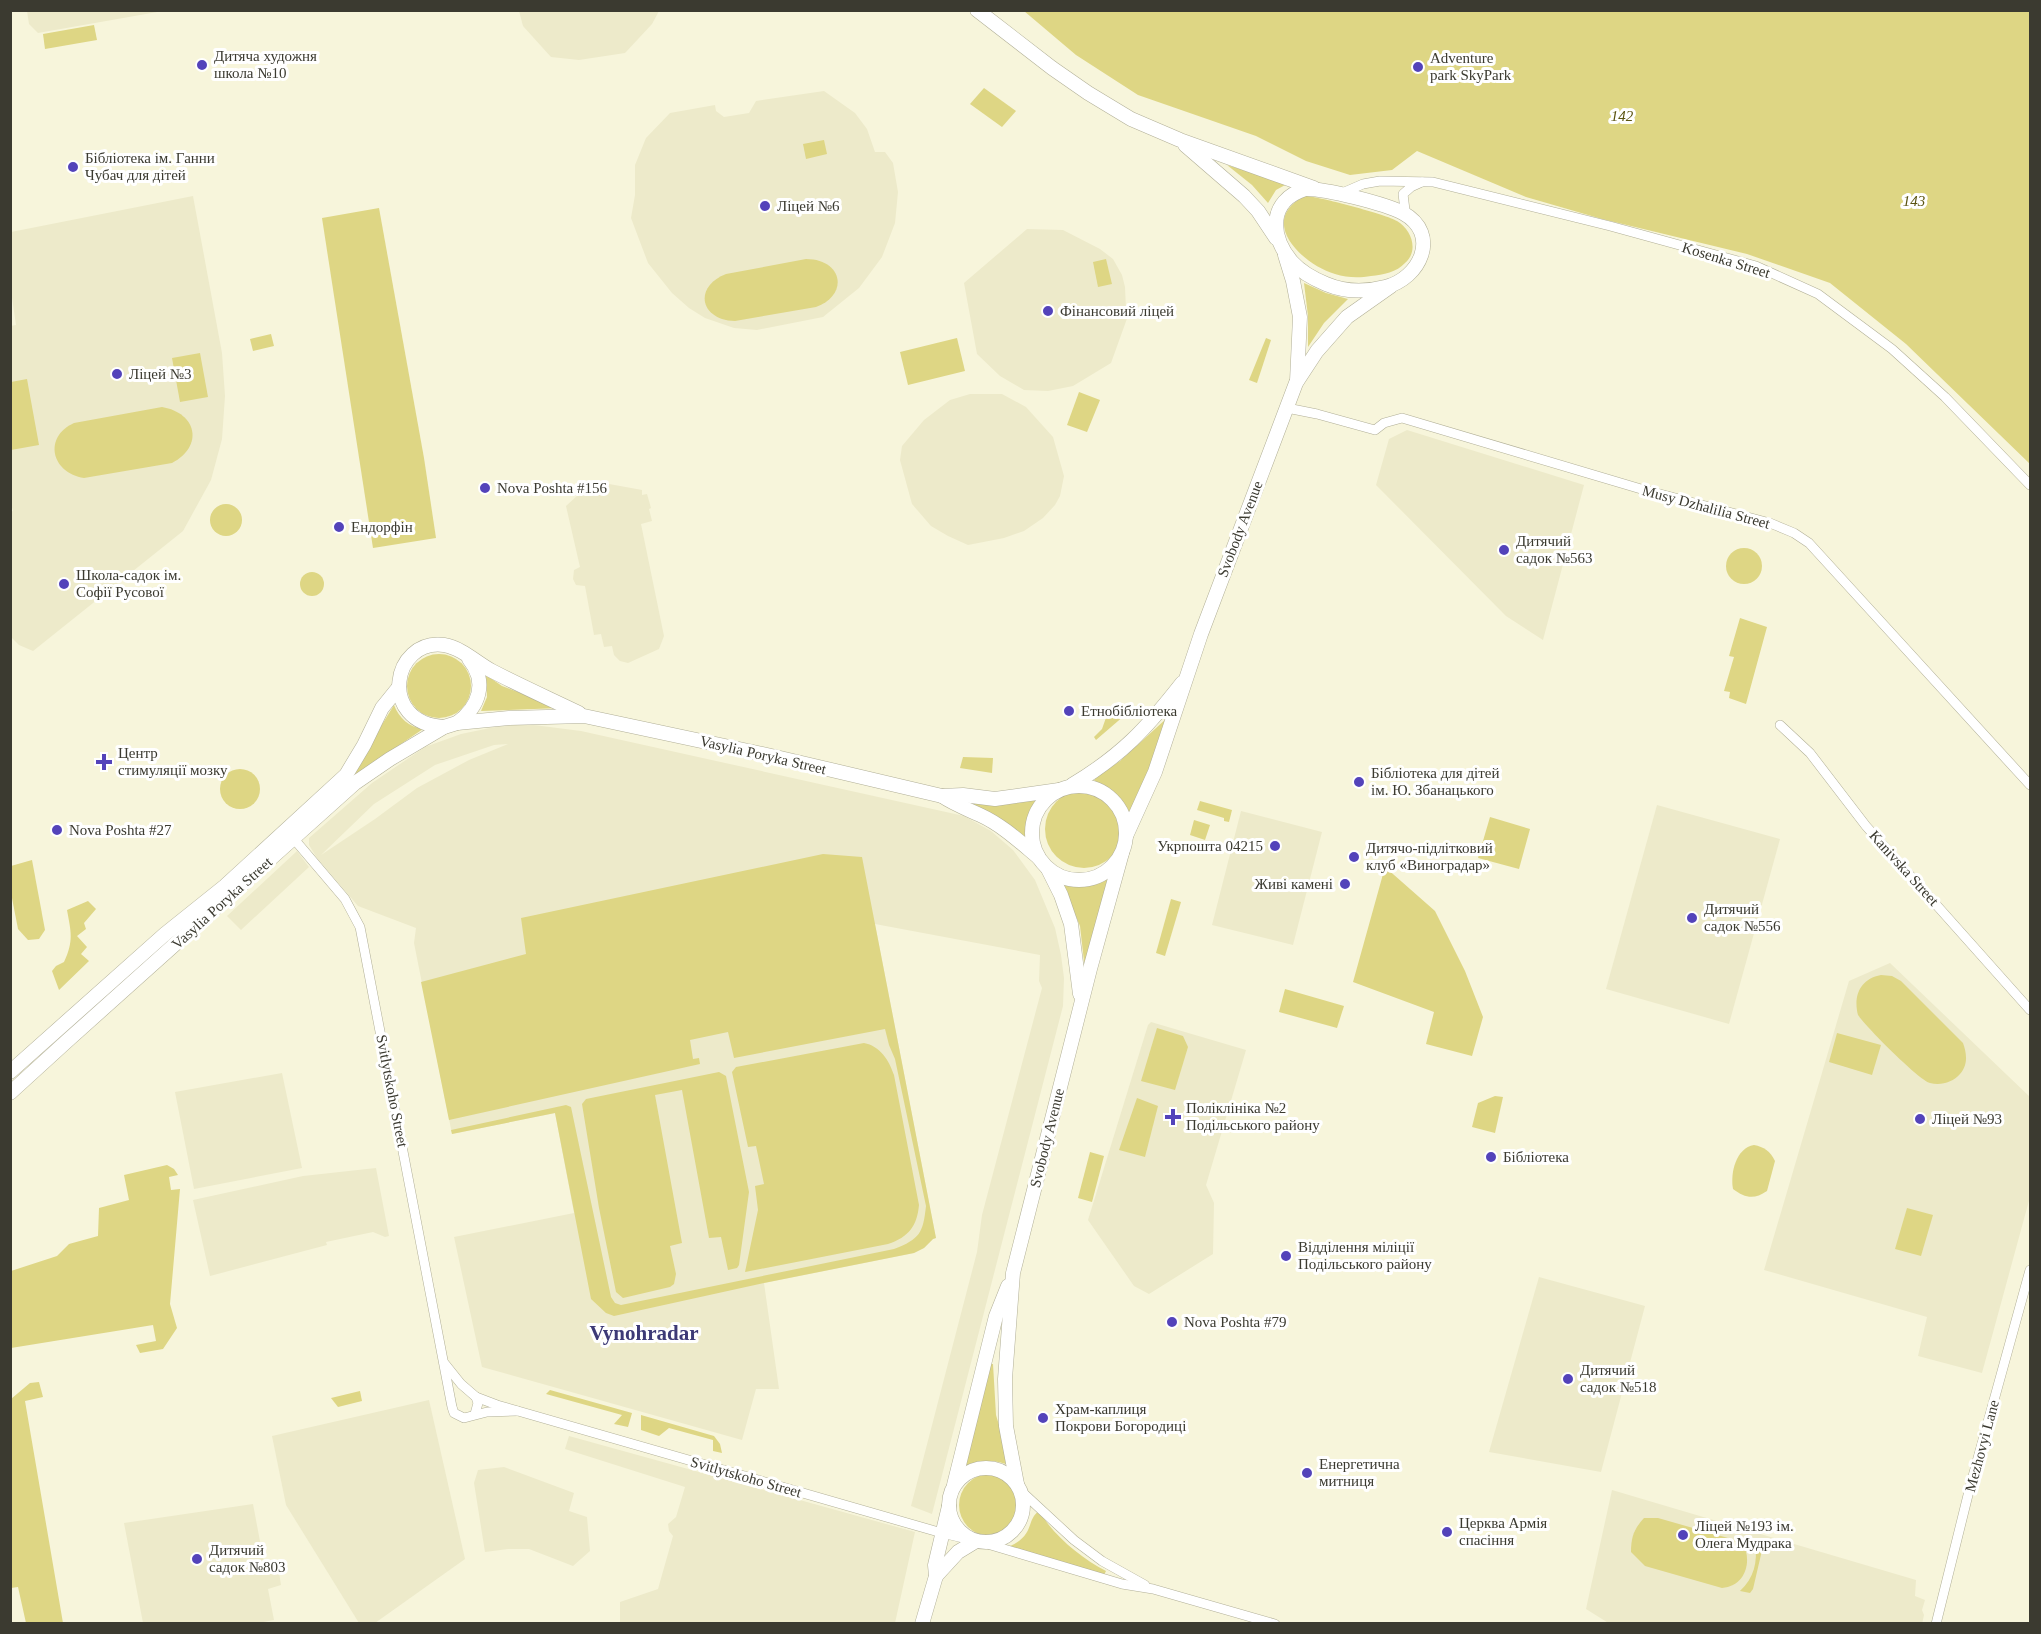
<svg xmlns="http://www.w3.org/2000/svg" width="2041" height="1634" viewBox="0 0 2041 1634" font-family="Georgia,serif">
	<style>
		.built { fill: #edeaca; fill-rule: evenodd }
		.green { fill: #ded684 }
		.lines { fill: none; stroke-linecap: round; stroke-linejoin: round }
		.street-casing { stroke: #b1af97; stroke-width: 10 }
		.secondary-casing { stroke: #b1af97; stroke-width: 15 }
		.street { stroke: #fff; stroke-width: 9 }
		.secondary { stroke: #fff; stroke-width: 14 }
		.poi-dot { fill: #5343ba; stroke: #fff; stroke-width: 2 }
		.labels { text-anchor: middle; stroke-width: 6; stroke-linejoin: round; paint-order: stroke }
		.poi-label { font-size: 15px; fill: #3b3a30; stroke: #fff; text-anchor: start }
		.park-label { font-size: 15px; font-style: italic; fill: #5b5411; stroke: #fff }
		.street-label { font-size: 15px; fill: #3b3a30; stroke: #fff }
		.district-label { font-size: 21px; font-weight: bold; fill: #3d3a76; stroke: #fff }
	</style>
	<rect width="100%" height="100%" fill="#f7f5db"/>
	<!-- built -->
	<g class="built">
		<polygon points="27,11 27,10 163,11 38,33 29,24"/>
		<polygon points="519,11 519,10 659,11 652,24 625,53 579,60 551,57 523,26"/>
		<polygon points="824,91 855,113 867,129 875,152 885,152 893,163 898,192 895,223 882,257 859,288 823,317 757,330 734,328 705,318 689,308 672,293 648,263 631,218 635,195 635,165 646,138 670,113 715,105 716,111 724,117 749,113 756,101"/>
		<polygon points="193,196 222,353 225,396 222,439 211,480 183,531 33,651 19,645 11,637 10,512 13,511 10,501 10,326 16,325 10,284 11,232"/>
		<polygon points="1027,229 1063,230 1100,249 1113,259 1122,275 1125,287 1126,309 1129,313 1111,363 1073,386 1048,391 1024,390 1000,376 977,354 964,283"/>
		<polygon points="970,394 1002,394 1026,407 1053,437 1064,476 1060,496 1055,505 1043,518 1024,531 1004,538 968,545 948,536 931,526 912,504 900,460 902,446 924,420 950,400"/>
		<polygon points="1407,430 1584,485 1543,640 1506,616 1376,485 1389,439"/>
		<polygon points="609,484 642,490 642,495 647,494 651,508 649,509 652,521 641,524 664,636 659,649 628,663 620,661 614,655 612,646 604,647 601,634 594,635 585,586 576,585 573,579 574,570 580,567 566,506 577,496"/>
		<path d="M526,724L581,731L964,816L991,831L1013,850L1035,880L1055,928L1061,955L1064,978L1063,1006L932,1514L911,1506L977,1252L982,1215L1042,988L1039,981L1040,955L875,924L936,1238L933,1239L924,1248L914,1253L764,1283L779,1389H756L742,1440L482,1367L454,1237L574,1213L555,1113L452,1134L414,943L416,928L358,906L317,858L309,845V838L372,783L425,747L461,734L495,727ZM508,744L469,760L417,788L375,819L321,855L374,804L435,765L494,745Z"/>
		<polygon points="1657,805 1780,839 1729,1024 1606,989"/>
		<polygon points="1241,811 1322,832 1293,945 1212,925"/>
		<polygon points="297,851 309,867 241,930 227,916"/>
		<polygon points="1890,963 2030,1097 2030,1197 1982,1373 1918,1356 1927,1317 1764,1270 1849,981"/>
		<polygon points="1151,1022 1246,1050 1206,1185 1214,1203 1213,1254 1149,1294 1134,1286 1088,1220 1148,1025"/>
		<polygon points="282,1073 302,1168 194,1189 175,1092"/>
		<polygon points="376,1168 389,1236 385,1237 373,1232 326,1242 327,1245 210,1276 193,1200 303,1176"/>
		<polygon points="1539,1277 1645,1306 1601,1472 1489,1452"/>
		<polygon points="429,1400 465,1559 375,1623 359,1623 286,1505 272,1436"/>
		<polygon points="569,1436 915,1532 895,1623 620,1623 620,1602 658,1589 673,1536 669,1531 668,1524 676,1517 685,1487 565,1449"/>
		<polygon points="504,1467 574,1493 569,1511 587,1517 590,1551 573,1566 529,1549 508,1549 485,1552 474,1483 478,1470"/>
		<polygon points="1612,1490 1916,1580 1915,1596 1925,1600 1922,1610 1924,1615 1922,1624 1610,1624 1586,1609"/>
		<polygon points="253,1504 265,1568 278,1566 281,1585 268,1589 274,1620 252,1624 143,1623 124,1523"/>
	</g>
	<!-- green -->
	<g class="green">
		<polygon points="1024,11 2030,11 2030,464 1906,344 1830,283 1747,254 1602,219 1526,197 1417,151 1392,170 1350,175 1306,161 1256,136 1138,95 1076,55"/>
		<polygon points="94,25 97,40 45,49 43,34"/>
		<polygon points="984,88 1016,111 1002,127 970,104"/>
		<polygon points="824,140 827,154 806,159 803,144"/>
		<polygon points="1227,165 1287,184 1276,190 1268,203 1252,185"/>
		<path d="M1305,196C1317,196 1388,215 1397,221C1412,230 1419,251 1405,263C1397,272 1383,275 1371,276C1360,278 1347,278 1335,274C1301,264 1257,220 1305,196Z"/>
		<polygon points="379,208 424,458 436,538 373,548 322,218"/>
		<path d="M806,259C842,259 850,294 816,307L735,321C700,320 693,287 726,274Z"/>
		<polygon points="1106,259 1112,284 1098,287 1093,262"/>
		<polygon points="1304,283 1326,293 1348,299 1324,323 1308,347 1308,316"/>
		<polygon points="271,334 274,346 253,351 250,339"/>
		<polygon points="957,338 965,371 908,385 900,352"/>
		<polygon points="1266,338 1271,340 1257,383 1249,380"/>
		<polygon points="200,353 208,397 180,402 172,358"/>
		<polygon points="27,379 39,445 11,450 11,382"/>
		<polygon points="1079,392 1100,400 1087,432 1067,425"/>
		<path d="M162,407C197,413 204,446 172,463L84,478C51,473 43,437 74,423Z"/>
		<circle cx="226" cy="520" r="16"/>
		<circle cx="1744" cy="566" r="18"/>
		<circle cx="312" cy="584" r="12"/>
		<polygon points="1740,618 1767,627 1746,704 1729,698 1730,692 1724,691 1734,657 1729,656"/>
		<circle cx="439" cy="686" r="32"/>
		<polygon points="486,675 502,686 560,708 481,711 487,697"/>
		<path d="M394,705C399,718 409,727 423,729L348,780Z"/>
		<polygon points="1108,712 1125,715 1096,740 1094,737 1102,729"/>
		<path d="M1167,718L1171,720L1130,819C1124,801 1113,788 1094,783L1095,778L1120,761Z"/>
		<polygon points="963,757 993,758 992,773 960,768"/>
		<circle cx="240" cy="789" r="20"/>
		<circle cx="1084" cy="829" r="39"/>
		<path d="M1043,797C1028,812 1027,820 1026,840L972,807L973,801Z"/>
		<polygon points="1200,801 1232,810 1229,822 1224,821 1224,818 1197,810"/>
		<polygon points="1490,817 1530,829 1519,869 1478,858"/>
		<polygon points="1194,820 1210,825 1205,840 1190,835"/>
		<path d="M823,854L862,857L936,1238L933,1239L924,1248L914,1253L764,1283L614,1316L606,1313L591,1299L555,1113L452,1134L451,1130L566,1105L571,1107L611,1297L615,1303L621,1305L894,1249C920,1239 923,1233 926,1206L895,1059L889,1045L885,1029L734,1058L728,1032L690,1040L693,1059L699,1058L700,1064L449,1120L421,982L526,954L521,918Z"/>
		<polygon points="32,860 45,930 39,939 28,940 18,929 11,893 11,866"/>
		<polygon points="1385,867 1435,911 1465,971 1483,1017 1472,1056 1426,1044 1434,1012 1353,982"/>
		<path d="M1108,876L1110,877L1085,970L1080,926L1063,886L1065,883C1082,887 1093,883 1108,876Z"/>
		<polygon points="1171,899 1181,902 1165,956 1156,953"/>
		<path d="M88,901L96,909L84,923L86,929L77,936L87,947L81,954L89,961L59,990L52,971L56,966L64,962C74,941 71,932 67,910Z"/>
		<path d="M1881,975L1892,976L1901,981L1963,1043C1967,1054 1968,1065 1960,1074C1953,1082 1941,1086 1930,1083C1919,1080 1866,1027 1858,1015C1853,996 1860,979 1881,975Z"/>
		<polygon points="1285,989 1344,1006 1337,1028 1279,1012"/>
		<polygon points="1157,1028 1183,1036 1188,1047 1175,1090 1141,1081"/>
		<polygon points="1837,1033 1881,1045 1872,1075 1829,1062"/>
		<path d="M864,1043C880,1046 889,1060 894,1075L919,1205C917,1226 909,1237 888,1244L745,1272L758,1210L755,1186L764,1184L756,1146L748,1147L732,1072L736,1067Z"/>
		<polygon points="719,1072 726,1076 749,1192 739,1265 737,1268 728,1270 721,1237 709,1238 682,1090 655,1095 682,1243 670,1246 676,1274 674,1284 670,1287 623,1298 616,1292 599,1208 582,1104 586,1099"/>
		<polygon points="1495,1096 1503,1097 1495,1133 1472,1127 1478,1103"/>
		<polygon points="1137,1098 1158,1106 1145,1157 1119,1150"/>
		<path d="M1754,1145C1764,1147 1770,1151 1775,1161L1767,1191C1754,1200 1745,1198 1733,1189C1730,1173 1736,1148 1754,1145Z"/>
		<polygon points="1090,1152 1104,1156 1092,1202 1078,1198"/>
		<polygon points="167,1165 174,1169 178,1175 169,1177 171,1190 180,1189 170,1304 177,1328 163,1349 140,1353 136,1345 156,1341 153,1325 11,1348 11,1271 57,1256 69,1244 98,1236 99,1208 129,1200 124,1175"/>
		<polygon points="1907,1208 1933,1215 1921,1256 1895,1249"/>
		<path d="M988,1364H993L996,1415L1011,1466C994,1459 981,1459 964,1468Z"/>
		<polygon points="39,1382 43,1397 25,1401 63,1623 26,1623 18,1587 11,1588 11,1399 30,1383"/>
		<polygon points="550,1390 632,1413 628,1427 614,1424 622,1415 546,1394"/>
		<polygon points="360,1391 362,1401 338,1407 331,1398"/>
		<polygon points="641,1415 714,1436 720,1444 722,1453 713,1451 713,1440 669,1428 659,1436 641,1430"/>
		<circle cx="990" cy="1505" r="31"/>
		<path d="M1039,1511C1054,1536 1081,1558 1106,1571L1104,1575L1010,1546C1035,1535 1026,1520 1039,1511Z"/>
		<path d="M1644,1518H1658L1742,1542C1753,1560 1746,1586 1722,1588L1645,1566L1631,1552C1631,1537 1634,1529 1644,1518Z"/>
		<path d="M1755,1543L1763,1546L1753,1589L1750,1593L1740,1591C1754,1578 1758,1562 1755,1543Z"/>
	</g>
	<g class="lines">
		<defs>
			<g id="street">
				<polyline points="1340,194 1363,184 1380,181 1433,182 1610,226 1756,266 1818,294 1892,349 1945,397 2030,485"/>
				<polyline points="1408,215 1405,210 1403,194 1411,187 1422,182"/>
				<polyline points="1287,408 1317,414 1375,430 1384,423 1402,418 1641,489 1770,523 1794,533 1809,543 2030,785"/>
				<polyline points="1780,725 1810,753 1866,826 2030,1010"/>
				<polyline points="294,839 345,899 360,927 452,1407 454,1413 464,1418 487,1412 517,1411"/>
				<polyline points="445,1364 461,1384 476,1397 478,1403 475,1414"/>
				<polyline points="476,1397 497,1405 942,1533 976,1541"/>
				<polyline points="1021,1491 1074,1540 1102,1561 1145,1585"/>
				<polyline points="984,1543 1122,1584 1153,1589 1275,1624"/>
				<polyline points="1936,1624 1970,1487 2030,1270"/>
			</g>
			<g id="secondary">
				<polyline points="977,10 1052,68 1088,93 1131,119 1180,140 1314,188"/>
				<polyline points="1185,145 1244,196 1258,211 1276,238"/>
				<path d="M1305,189C1324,188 1386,204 1403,213C1441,234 1420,279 1385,287C1366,292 1345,292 1326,284C1314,279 1301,272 1292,262C1270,236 1268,201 1305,189Z"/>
				<polyline points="1285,255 1293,281 1300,317 1297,381"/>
				<path d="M457,723C479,707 488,682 469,659"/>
				<path d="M444,727C377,723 392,638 444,645C462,648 477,663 492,671C521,686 550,699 579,713"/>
				<path d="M1072,785C1122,755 1146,729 1182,683"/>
				<circle cx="1079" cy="833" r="47"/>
				<path d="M942,796C954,804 967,809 980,815C1002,825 1020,842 1038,857"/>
				<polyline points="1126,836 1155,772 1201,634 1296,383 1317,351 1347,317 1391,286"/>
				<polyline points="1048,869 1061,895 1071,924 1080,994"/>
				<polyline points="10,1072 165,934 225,886 346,775 364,745 382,708 399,687"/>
				<polyline points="10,1093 67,1041 355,783 390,759 444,727 457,723 509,718 584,716 776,757 942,796 963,795 995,799 1059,790"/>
				<circle cx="986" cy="1505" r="37"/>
				<polyline points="1017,1484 1006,1426 1005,1379 1013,1273 1090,969 1122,853"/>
				<polyline points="954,1485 996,1316 1008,1286"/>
				<polyline points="936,1576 958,1552 976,1541"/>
				<polyline points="922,1624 936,1576 935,1565 949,1506"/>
			</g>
		</defs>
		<!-- street casing -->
		<use href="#street" class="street-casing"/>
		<!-- secondary casing -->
		<use href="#secondary" class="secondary-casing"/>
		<!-- street -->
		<use href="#street" class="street"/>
		<!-- secondary -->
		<use href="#secondary" class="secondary"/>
	</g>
	<!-- markers -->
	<g class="poi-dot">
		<circle cx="202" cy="65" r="6"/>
		<circle cx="1418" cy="67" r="6"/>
		<circle cx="73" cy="167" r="6"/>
		<circle cx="765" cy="206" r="6"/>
		<circle cx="1048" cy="311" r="6"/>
		<circle cx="117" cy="374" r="6"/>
		<circle cx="485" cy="488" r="6"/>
		<circle cx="339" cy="527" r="6"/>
		<circle cx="1504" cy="550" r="6"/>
		<circle cx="64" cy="584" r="6"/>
		<circle cx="1069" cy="711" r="6"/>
		<path d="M101 753h6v6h6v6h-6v6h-6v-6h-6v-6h6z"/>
		<circle cx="1359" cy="782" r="6"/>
		<circle cx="57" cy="830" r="6"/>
		<circle cx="1275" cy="846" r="6"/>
		<circle cx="1354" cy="857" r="6"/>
		<circle cx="1345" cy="884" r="6"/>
		<circle cx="1692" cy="918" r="6"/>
		<path d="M1170 1108h6v6h6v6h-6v6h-6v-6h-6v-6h6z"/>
		<circle cx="1920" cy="1119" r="6"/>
		<circle cx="1491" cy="1157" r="6"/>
		<circle cx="1286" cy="1256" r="6"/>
		<circle cx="1172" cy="1322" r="6"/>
		<circle cx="1568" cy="1379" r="6"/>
		<circle cx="1043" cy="1418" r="6"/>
		<circle cx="1307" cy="1473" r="6"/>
		<circle cx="1447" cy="1532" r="6"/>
		<circle cx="1683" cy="1535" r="6"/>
		<circle cx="197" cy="1559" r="6"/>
	</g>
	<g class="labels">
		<!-- poi labels -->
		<g class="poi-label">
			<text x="214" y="61">Дитяча художня<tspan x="214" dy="17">школа №10</tspan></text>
			<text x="1430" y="63">Adventure<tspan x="1430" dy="17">park SkyPark</tspan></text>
			<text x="85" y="163">Бібліотека ім. Ганни<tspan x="85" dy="17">Чубач для дітей</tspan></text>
			<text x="777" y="211">Ліцей №6</text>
			<text x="1060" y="316">Фінансовий ліцей</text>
			<text x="129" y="379">Ліцей №3</text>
			<text x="497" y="493">Nova Poshta #156</text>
			<text x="351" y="532">Ендорфін</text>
			<text x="1516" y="546">Дитячий<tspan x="1516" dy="17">садок №563</tspan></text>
			<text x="76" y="580">Школа-садок ім.<tspan x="76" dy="17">Софії Русової</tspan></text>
			<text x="1081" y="716">Етнобібліотека</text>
			<text x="118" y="758">Центр<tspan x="118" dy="17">стимуляції мозку</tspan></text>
			<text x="1371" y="778">Бібліотека для дітей<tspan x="1371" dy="17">ім. Ю. Збанацького</tspan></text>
			<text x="69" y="835">Nova Poshta #27</text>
			<text x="1263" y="851" text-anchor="end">Укрпошта 04215</text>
			<text x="1366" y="853">Дитячо-підлітковий<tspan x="1366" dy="17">клуб «Виноградар»</tspan></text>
			<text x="1333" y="889" text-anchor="end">Живі камені</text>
			<text x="1704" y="914">Дитячий<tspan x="1704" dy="17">садок №556</tspan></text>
			<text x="1186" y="1113">Поліклініка №2<tspan x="1186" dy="17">Подільського району</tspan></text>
			<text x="1932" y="1124">Ліцей №93</text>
			<text x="1503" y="1162">Бібліотека</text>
			<text x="1298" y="1252">Відділення міліції<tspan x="1298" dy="17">Подільського району</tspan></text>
			<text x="1184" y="1327">Nova Poshta #79</text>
			<text x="1580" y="1375">Дитячий<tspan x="1580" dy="17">садок №518</tspan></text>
			<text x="1055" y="1414">Храм-каплиця<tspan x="1055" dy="17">Покрови Богородиці</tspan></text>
			<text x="1319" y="1469">Енергетична<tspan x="1319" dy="17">митниця</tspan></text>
			<text x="1459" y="1528">Церква Армія<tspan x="1459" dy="17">спасіння</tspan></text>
			<text x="1695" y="1531">Ліцей №193 ім.<tspan x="1695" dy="17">Олега Мудрака</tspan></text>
			<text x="209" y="1555">Дитячий<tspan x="209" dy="17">садок №803</tspan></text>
		</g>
		<!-- park labels -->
		<g class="park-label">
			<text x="1622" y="121">142</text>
			<text x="1914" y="206">143</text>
		</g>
		<!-- street labels -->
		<g class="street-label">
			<text transform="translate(1726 260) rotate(17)" y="5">Kosenka Street</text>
			<text transform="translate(1706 507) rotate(15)" y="5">Musy Dzhalilia Street</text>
			<text transform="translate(1240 529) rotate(-69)" y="5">Svobody Avenue</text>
			<text transform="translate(763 755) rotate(13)" y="5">Vasylia Poryka Street</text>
			<text transform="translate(1904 868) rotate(48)" y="5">Kanivska Street</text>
			<text transform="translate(222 903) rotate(-42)" y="5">Vasylia Poryka Street</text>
			<text transform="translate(392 1091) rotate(79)" y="5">Svitlytskoho Street</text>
			<text transform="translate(1047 1138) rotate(-76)" y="5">Svobody Avenue</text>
			<text transform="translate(1982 1446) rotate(-75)" y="5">Mezhovyi Lane</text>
			<text transform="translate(746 1477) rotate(16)" y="5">Svitlytskoho Street</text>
		</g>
		<!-- district labels -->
		<g class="district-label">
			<text x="644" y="1340">Vynohradar</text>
		</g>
	</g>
	<!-- border -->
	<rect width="2041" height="1634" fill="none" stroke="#3b3a30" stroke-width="24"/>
</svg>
